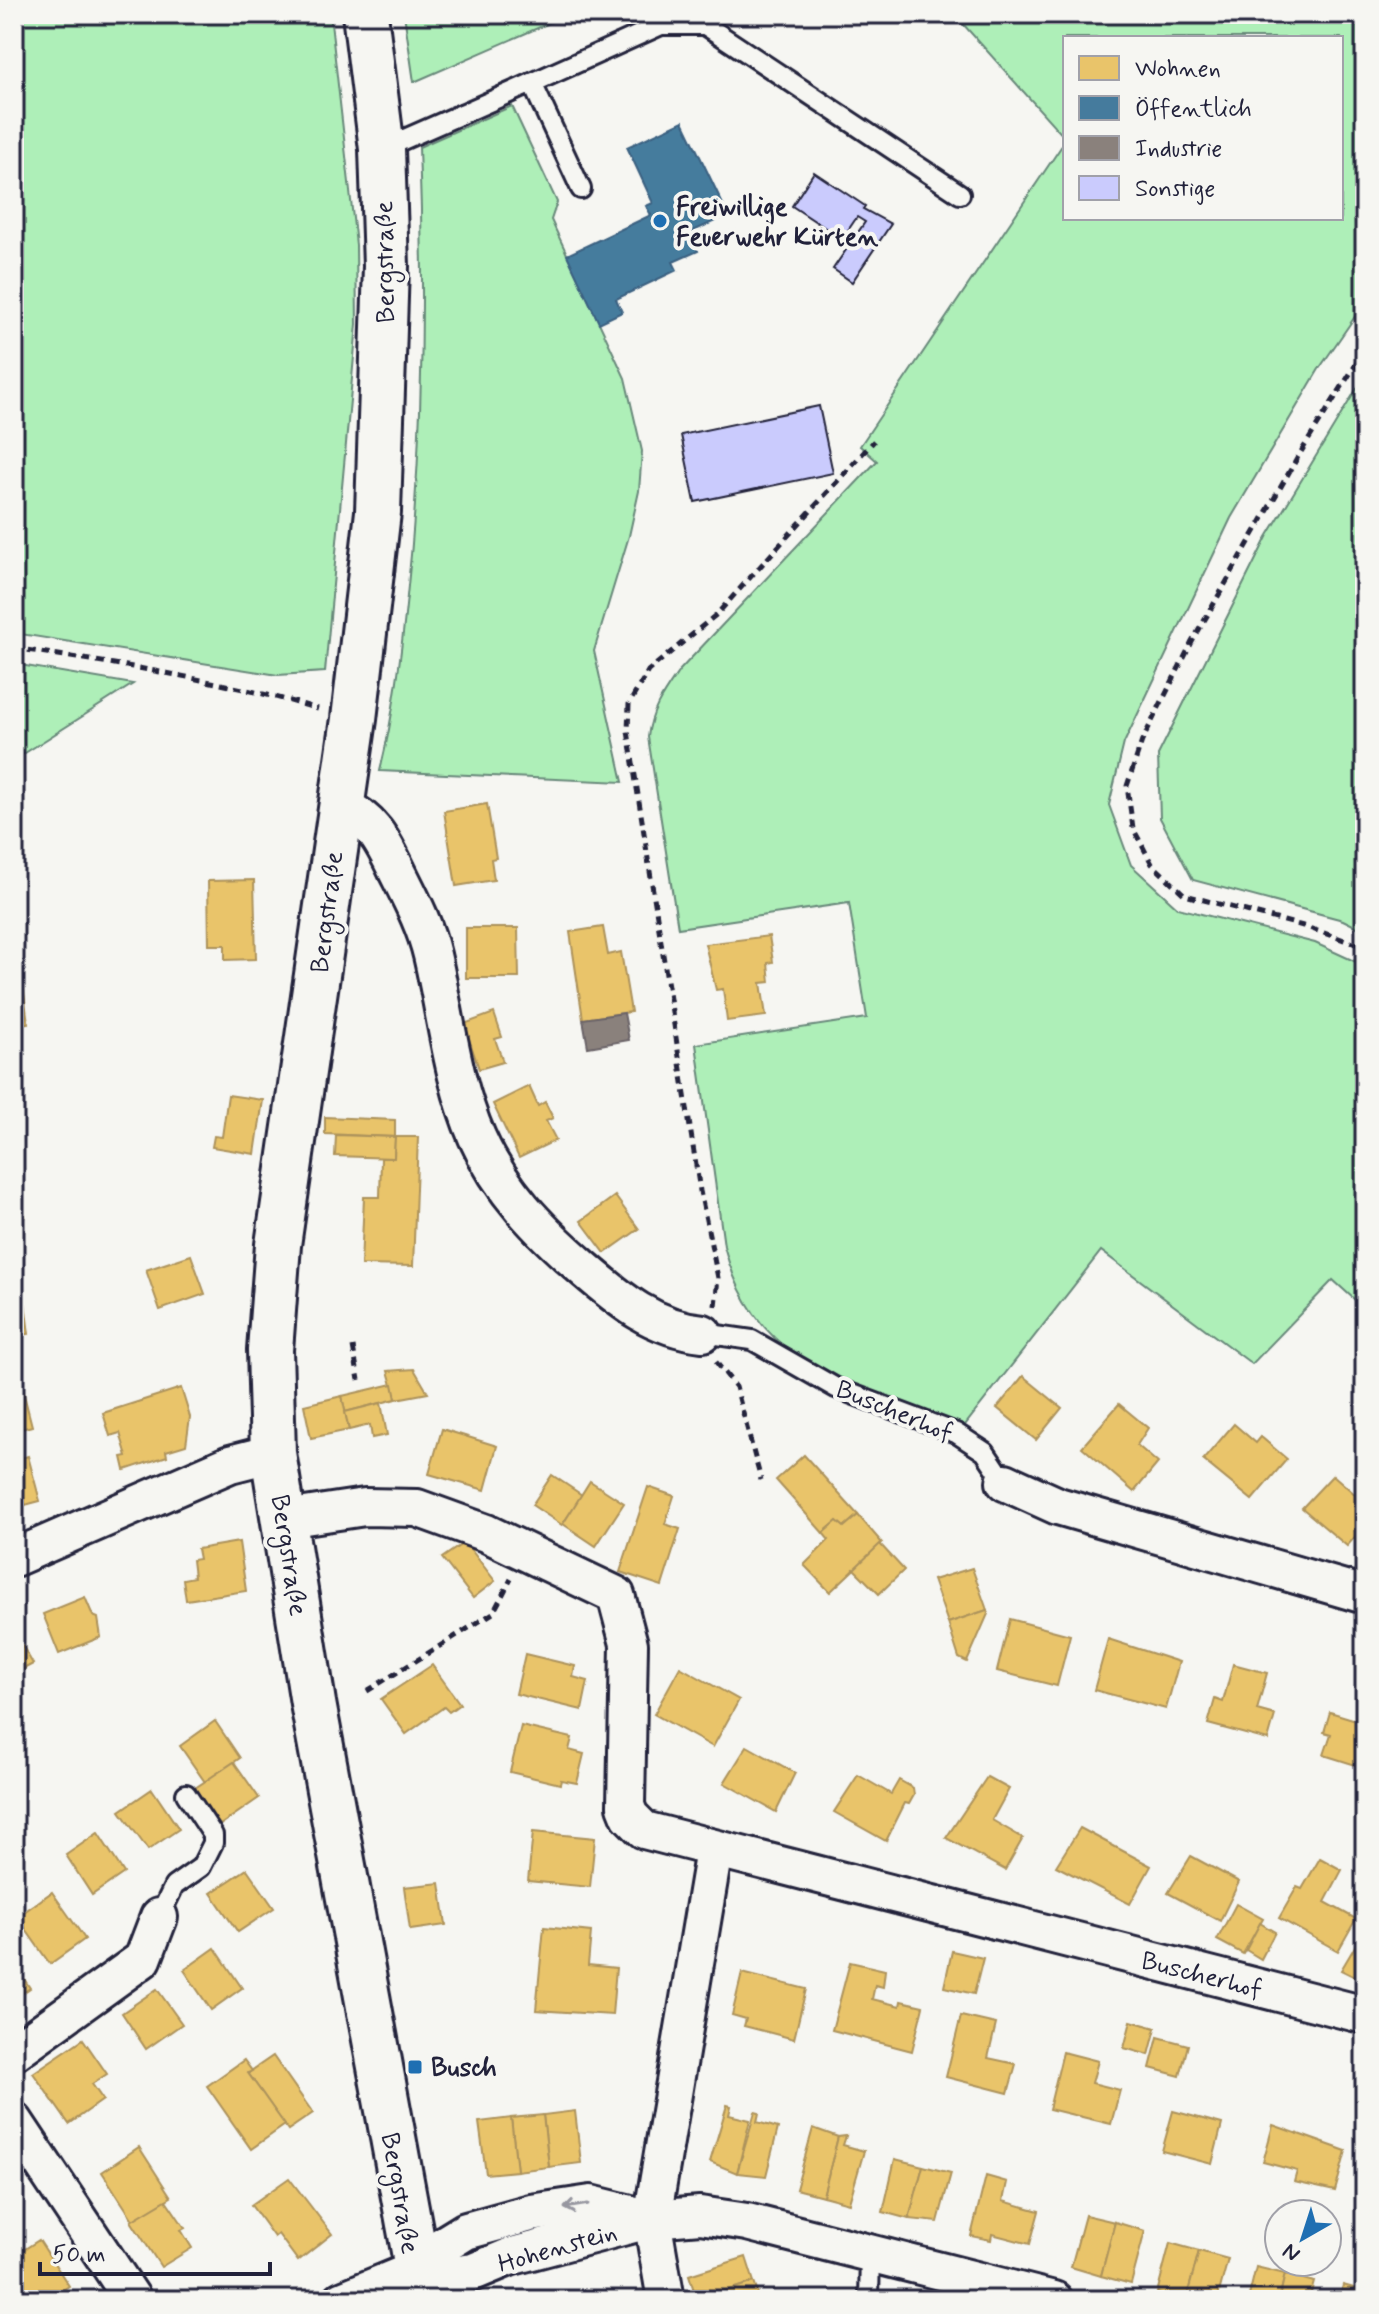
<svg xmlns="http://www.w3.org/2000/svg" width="1379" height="2314" viewBox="0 0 1379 2314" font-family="Mynerve,sans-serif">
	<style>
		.green { fill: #aeefb8; stroke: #68887a; stroke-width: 2 }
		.homes { fill: #e9c46a; stroke: #ad935c; stroke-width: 2 }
		.public { fill: #457b9d; stroke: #3a6080; stroke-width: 2 }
		.industry { fill: #8a817c; stroke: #6b6468; stroke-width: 2 }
		.building { fill: #cacbfd; stroke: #22223b; stroke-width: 2 }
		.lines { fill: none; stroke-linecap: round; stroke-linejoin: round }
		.lane-casing { stroke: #22223b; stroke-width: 24 }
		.street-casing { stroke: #22223b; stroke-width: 42 }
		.secondary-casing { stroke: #22223b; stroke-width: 50 }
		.path { stroke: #22223b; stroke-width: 5; stroke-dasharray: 8 6; stroke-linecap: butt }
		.lane { stroke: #f6f6f2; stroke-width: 18 }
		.street { stroke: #f6f6f2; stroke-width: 36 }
		.secondary { stroke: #f6f6f2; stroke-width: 44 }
		.oneway { stroke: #9797a0 }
		.poi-dot { fill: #1f6fb2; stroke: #f6f6f2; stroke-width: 3 }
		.labels { text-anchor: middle; stroke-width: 8; stroke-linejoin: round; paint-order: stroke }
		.poi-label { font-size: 26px; font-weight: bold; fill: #22223b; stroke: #f6f6f2; text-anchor: start }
		.street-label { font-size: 26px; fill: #22223b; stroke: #f6f6f2 }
	</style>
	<rect width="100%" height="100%" fill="#f6f6f2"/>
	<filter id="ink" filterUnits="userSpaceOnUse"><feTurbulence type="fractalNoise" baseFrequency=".0125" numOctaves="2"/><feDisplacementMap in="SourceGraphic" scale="16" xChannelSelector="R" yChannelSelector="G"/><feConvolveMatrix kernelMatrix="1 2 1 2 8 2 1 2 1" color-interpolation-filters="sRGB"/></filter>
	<g filter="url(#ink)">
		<!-- green -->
		<g class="green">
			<polygon points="14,14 330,14 356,245 357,324 325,672 278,675 14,633"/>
			<polygon points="404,14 570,14 414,82"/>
			<path d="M954,14H1365V302L1319,369L1231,518L1124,743L1109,805L1131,865L1178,908L1315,943L1365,966V1309L1333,1280L1252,1364L1101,1251L965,1425C857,1387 757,1373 724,1246L696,1044L867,1018L849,903L678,928L648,737C651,710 664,693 679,671L877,461L860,446L1065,141V218H1341V38H1065V138Z"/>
			<path d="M512,106L557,202L551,220L625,378L642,451L639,491L629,536L594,651L623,782L380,771C394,714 401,655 407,596C423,447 425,297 419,147Z"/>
			<polygon points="1365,375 1365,931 1343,920 1193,880 1160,818 1158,755 1267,537"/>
			<polygon points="14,664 133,684 14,760"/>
		</g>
		<!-- homes -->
		<g class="homes">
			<polygon points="487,804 496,858 491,859 494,880 456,886 444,811"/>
			<polygon points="254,880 256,959 225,960 225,945 209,945 208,881"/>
			<polygon points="603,927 608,955 621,952 631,1012 583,1019 570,932"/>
			<polygon points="466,928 518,928 519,978 466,978"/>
			<polygon points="769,936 773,962 768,963 770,982 761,983 766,1016 727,1021 723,989 716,990 705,944"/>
			<polygon points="20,963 28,1023 14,1025 14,964"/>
			<polygon points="494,1013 502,1037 495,1039 503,1062 479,1069 464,1024"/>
			<polygon points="529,1086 538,1106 545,1102 553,1118 546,1121 556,1140 519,1158 493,1104"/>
			<polygon points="228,1095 263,1100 255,1154 212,1147 214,1136 222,1137"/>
			<polygon points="325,1117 395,1120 395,1137 325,1134"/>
			<polygon points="336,1135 395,1137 394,1158 335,1156"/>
			<polygon points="395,1137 418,1137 413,1266 361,1265 364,1197 380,1197 381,1158 394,1158"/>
			<polygon points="14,1149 24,1217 14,1218"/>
			<polygon points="615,1196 639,1229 605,1253 581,1221"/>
			<polygon points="191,1255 205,1294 160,1310 146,1270"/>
			<polygon points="14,1275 17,1296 24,1295 29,1334 14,1336"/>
			<polygon points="414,1369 428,1393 396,1399 388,1371"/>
			<polygon points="1023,1376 1062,1408 1036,1440 997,1408"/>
			<polygon points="21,1383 32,1426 14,1431 14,1384"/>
			<polygon points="393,1384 396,1399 345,1412 342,1396"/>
			<polygon points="181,1388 190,1417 186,1445 166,1451 167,1456 125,1470 122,1457 127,1456 120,1433 110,1436 103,1413"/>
			<polygon points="342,1396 349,1430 311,1438 304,1405"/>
			<polygon points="381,1403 387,1435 372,1438 370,1425 349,1430 345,1412"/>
			<polygon points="1119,1404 1148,1428 1137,1445 1158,1463 1134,1492 1082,1447"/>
			<polygon points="1234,1424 1256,1443 1261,1437 1287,1459 1252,1500 1203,1460"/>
			<polygon points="442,1429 497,1446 485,1490 429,1474"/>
			<polygon points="804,1455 858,1515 844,1527 837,1521 823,1533 776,1480"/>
			<polygon points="28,1456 40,1501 14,1508 14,1460"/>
			<polygon points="552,1475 582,1495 562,1525 532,1505"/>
			<polygon points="1333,1475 1365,1503 1362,1529 1347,1546 1302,1508"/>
			<polygon points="590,1481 624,1503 596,1546 563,1524"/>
			<polygon points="648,1487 674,1496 665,1524 680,1529 662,1586 620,1572"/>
			<polygon points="858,1515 882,1543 830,1592 804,1565 829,1540 823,1533 837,1521 844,1527"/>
			<polygon points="239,1542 246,1591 186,1600 183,1579 194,1577 192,1560 199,1559 197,1549"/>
			<polygon points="465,1542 495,1581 473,1598 442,1558"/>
			<polygon points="880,1544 904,1570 879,1594 854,1569"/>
			<polygon points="972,1568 987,1610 948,1623 933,1580"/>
			<polygon points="85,1597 93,1616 98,1618 101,1637 59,1654 43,1614"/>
			<polygon points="987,1610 988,1614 967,1662 959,1658 948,1623"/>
			<polygon points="1010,1619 1070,1635 1057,1686 997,1671"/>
			<polygon points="14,1631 33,1664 14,1674"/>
			<polygon points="1108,1639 1179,1662 1166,1709 1094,1690"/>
			<polygon points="525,1654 575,1666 573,1677 588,1681 582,1710 516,1694"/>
			<polygon points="1233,1664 1267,1673 1257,1710 1275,1715 1268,1740 1208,1724 1215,1699 1223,1702"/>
			<polygon points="432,1665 460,1704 449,1712 444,1707 406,1734 381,1699"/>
			<polygon points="680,1667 739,1700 713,1747 654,1714"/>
			<polygon points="1330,1712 1356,1720 1358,1714 1365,1716 1365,1768 1324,1755 1331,1734 1324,1732"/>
			<polygon points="215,1721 240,1758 205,1782 180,1746"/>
			<polygon points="521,1726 572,1738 569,1750 584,1754 577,1783 561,1780 560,1784 510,1772"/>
			<polygon points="747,1746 795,1773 776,1812 724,1783"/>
			<polygon points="234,1762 259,1798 220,1825 195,1788"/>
			<polygon points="858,1775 891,1794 899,1780 913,1788 914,1795 909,1804 905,1803 886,1841 834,1812"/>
			<polygon points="987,1777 1009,1789 992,1820 1023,1838 1005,1870 946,1838"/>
			<polygon points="152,1789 179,1829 148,1850 120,1811"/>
			<polygon points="1080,1828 1151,1866 1130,1904 1056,1866"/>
			<polygon points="533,1832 595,1838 590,1887 528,1881"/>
			<polygon points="98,1833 124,1873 92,1895 66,1855"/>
			<polygon points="1191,1856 1239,1882 1220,1921 1168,1893"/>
			<polygon points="1320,1858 1342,1870 1325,1902 1356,1919 1338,1951 1279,1918 1297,1887 1302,1889"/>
			<polygon points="247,1869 274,1908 238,1932 211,1893"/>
			<polygon points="440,1883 446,1925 410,1930 404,1887"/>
			<polygon points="52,1892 85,1939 50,1964 17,1917"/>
			<polygon points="1236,1904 1263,1919 1243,1954 1217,1940"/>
			<polygon points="1260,1923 1275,1932 1261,1959 1246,1950"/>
			<polygon points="544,1927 591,1932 588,1965 616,1968 612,2015 536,2010"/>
			<polygon points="1357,1943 1365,1947 1365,1963 1357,1978 1341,1970"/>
			<polygon points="215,1948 242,1988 211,2010 184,1970"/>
			<polygon points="952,1951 983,1958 974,1994 944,1987"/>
			<polygon points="850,1962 885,1970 883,1987 875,1985 872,1999 900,2006 901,2001 923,2006 912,2051 832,2030"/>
			<polygon points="14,1964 30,1988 14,1999"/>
			<polygon points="742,1973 806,1989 794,2039 744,2026 746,2019 732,2015"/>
			<polygon points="157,1989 182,2024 146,2049 122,2013"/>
			<polygon points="961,2016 996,2024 988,2058 1016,2064 1008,2093 946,2077"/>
			<polygon points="1131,2021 1156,2028 1149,2055 1124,2048"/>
			<polygon points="1158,2037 1188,2045 1180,2076 1150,2068"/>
			<polygon points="83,2039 107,2074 92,2084 103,2100 69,2124 33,2073"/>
			<polygon points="1063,2052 1098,2061 1092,2083 1120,2090 1111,2124 1049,2109"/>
			<polygon points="273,2056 313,2113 288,2130 248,2073"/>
			<polygon points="244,2060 252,2071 248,2073 285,2125 251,2149 207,2086"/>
			<polygon points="727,2105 731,2106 729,2115 750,2120 737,2173 710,2162"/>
			<polygon points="575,2111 581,2163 549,2167 543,2115"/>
			<polygon points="1173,2111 1222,2124 1212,2164 1162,2151"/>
			<polygon points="755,2112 759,2113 757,2122 778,2128 766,2176 737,2173"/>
			<polygon points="543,2115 549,2167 517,2171 511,2118"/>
			<polygon points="511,2118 517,2171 486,2174 479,2122"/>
			<polygon points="1273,2125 1346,2151 1335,2191 1294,2182 1297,2171 1263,2162"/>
			<polygon points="813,2128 838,2137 823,2196 796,2189"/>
			<polygon points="846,2136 843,2145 864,2151 849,2203 823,2196 838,2137"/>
			<polygon points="139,2147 171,2197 133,2220 102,2172"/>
			<polygon points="895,2159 923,2166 909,2219 883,2212"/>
			<polygon points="923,2166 951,2173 938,2222 909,2219"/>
			<polygon points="986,2176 1007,2182 1003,2201 1039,2211 1030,2244 992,2234 991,2240 971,2236"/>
			<polygon points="289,2178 332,2234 298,2261 278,2234 274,2237 251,2205"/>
			<polygon points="166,2200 185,2228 181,2230 192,2248 161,2267 131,2221"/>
			<polygon points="1085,2215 1115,2222 1101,2276 1071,2267"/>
			<polygon points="1115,2222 1145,2231 1131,2284 1101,2276"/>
			<polygon points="39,2240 69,2286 47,2300 14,2300 14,2288 18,2286 14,2280 14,2256"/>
			<polygon points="1170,2243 1199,2251 1186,2300 1157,2293"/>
			<polygon points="1199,2251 1228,2259 1217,2300 1186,2300"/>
			<polygon points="746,2257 754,2282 697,2300 689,2275"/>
			<polygon points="1256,2267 1285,2274 1279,2300 1248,2300"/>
			<polygon points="1285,2274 1314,2282 1309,2300 1279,2300"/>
			<polygon points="754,2282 760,2300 697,2300"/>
			<polygon points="1343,2285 1365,2291 1365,2300 1339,2300"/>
		</g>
		<!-- public -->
		<polygon class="public" points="683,121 728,215 689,233 698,251 673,262 677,270 616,299 622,312 599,323 567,255 651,215 646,206 653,203 627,147"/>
		<!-- industry -->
		<polygon class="industry" points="624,1013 629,1040 588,1047 583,1019"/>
		<!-- building -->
		<g class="building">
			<polygon points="814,172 865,206 863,209 891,224 852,282 833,269 865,222 857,217 842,239 792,206"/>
			<polygon points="819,406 833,473 695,502 681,435"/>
		</g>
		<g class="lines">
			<defs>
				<g id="lane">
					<polyline points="532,83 661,25 705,25 960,194"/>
					<polyline points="382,149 532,83 581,189"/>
					<polyline points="703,1333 752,1340 836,1388 956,1433 985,1452 1005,1482"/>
					<polyline points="159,1917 174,1886 201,1867 213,1843 213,1835 186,1794"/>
					<polyline points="869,2300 870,2254"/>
				</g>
				<g id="street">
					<path d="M340,805C371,818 383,841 397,871C411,899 425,925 432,955C446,1015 452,1080 477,1137C501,1191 539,1230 583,1268C620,1300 653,1328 703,1333"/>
					<polyline points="1005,1482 1058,1506 1365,1595"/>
					<polyline points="285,1519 365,1507 417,1508 486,1533 616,1595 629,1644 626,1806 630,1816 644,1830 1365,2015"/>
					<polyline points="14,1558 230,1464 273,1453"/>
					<polyline points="14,2052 143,1959 159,1917"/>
					<polyline points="14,2121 133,2300"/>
					<polyline points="415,2270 445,2276 473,2272 509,2257 652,2219 700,2215 747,2222 1054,2300"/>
					<polyline points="342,2300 415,2270 440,2247 466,2231 531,2213 591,2204 651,2219"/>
					<polyline points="666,2300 652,2219 714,1850"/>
				</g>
				<polyline id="secondary" points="365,14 382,149 386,266 378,512 354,719 278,1245 270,1350 273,1453 313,1703 423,2300"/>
			</defs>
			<!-- lane casing -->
			<use href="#lane" class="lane-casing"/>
			<!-- street casing -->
			<use href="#street" class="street-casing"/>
			<!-- secondary casing -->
			<use href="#secondary" class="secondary-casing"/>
			<!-- path -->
			<g class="path">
				<polyline points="1365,350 1299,455 1192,642 1142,741 1127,786 1133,828 1152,864 1185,895 1303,926 1365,947"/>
				<path d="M14,648C116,664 219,679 318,709"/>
				<polyline points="715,1306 718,1278 700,1191 628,731 629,704 648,671 717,614 874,441"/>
				<polyline points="353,1347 359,1380"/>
				<polyline points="716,1362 736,1387 761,1480"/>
				<polyline points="367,1691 493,1613 511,1579"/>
			</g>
			<!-- lane -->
			<use href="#lane" class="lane"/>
			<!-- street -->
			<use href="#street" class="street"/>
			<!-- secondary -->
			<use href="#secondary" class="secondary"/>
		</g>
		<!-- one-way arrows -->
		<defs><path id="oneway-shaft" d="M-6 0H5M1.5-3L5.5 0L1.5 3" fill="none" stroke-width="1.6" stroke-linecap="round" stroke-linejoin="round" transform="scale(2)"/></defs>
		<use class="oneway" href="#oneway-shaft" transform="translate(576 2206) rotate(171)"/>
	</g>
	<!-- markers -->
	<g class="poi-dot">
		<circle cx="660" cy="221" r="8"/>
		<rect x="407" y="2059" width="16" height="16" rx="4"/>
	</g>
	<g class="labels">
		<!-- poi labels -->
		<g class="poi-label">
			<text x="676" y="215">Freiwillige<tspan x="676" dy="30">Feuerwehr Kürten</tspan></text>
			<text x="431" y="2076">Busch</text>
		</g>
		<!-- street labels -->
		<g class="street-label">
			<text transform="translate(384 262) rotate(-91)" y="9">Bergstraße</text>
			<text transform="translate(326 912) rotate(-83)" y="9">Bergstraße</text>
			<text transform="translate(895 1410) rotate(22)" y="9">Buscherhof</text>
			<text transform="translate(290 1555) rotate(81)" y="9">Bergstraße</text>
			<text transform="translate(1202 1974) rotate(14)" y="9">Buscherhof</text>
			<text transform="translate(401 2193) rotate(80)" y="9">Bergstraße</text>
			<text transform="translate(557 2247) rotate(-16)" y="9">Hohenstein</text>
		</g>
	</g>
	<!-- margin -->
	<rect width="1379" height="2314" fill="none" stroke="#f6f6f2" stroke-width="48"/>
	<rect x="24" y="24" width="1331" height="2266" fill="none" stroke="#22223b" stroke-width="3" filter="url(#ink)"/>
	<!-- legend -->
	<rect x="1063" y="36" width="280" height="184" fill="#f6f6f2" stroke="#a1a1a9" stroke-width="2"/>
	<rect x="1079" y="56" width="40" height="24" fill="#e9c46a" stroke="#a1a1a9" stroke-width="2"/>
	<text x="1135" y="76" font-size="24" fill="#22223b">Wohnen</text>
	<rect x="1079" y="96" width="40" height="24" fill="#457b9d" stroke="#a1a1a9" stroke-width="2"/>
	<text x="1135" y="116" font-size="24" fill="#22223b">Öffentlich</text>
	<rect x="1079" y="136" width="40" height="24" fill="#8a817c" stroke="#a1a1a9" stroke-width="2"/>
	<text x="1135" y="156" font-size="24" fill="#22223b">Industrie</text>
	<rect x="1079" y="176" width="40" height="24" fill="#cacbfd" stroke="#a1a1a9" stroke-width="2"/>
	<text x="1135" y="196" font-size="24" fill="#22223b">Sonstige</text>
	<!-- north arrow -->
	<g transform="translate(1303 2238) rotate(219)"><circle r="38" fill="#f6f6f2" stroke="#a1a1a9" stroke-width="2"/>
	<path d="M0-6L14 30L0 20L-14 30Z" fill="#1f6fb2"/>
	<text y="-12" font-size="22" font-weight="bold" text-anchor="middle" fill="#22223b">N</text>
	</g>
	<!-- scale -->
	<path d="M40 2262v12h230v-12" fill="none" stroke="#22223b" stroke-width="4"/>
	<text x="52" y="2262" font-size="24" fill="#22223b" stroke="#f6f6f2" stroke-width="6" paint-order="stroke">50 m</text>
</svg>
